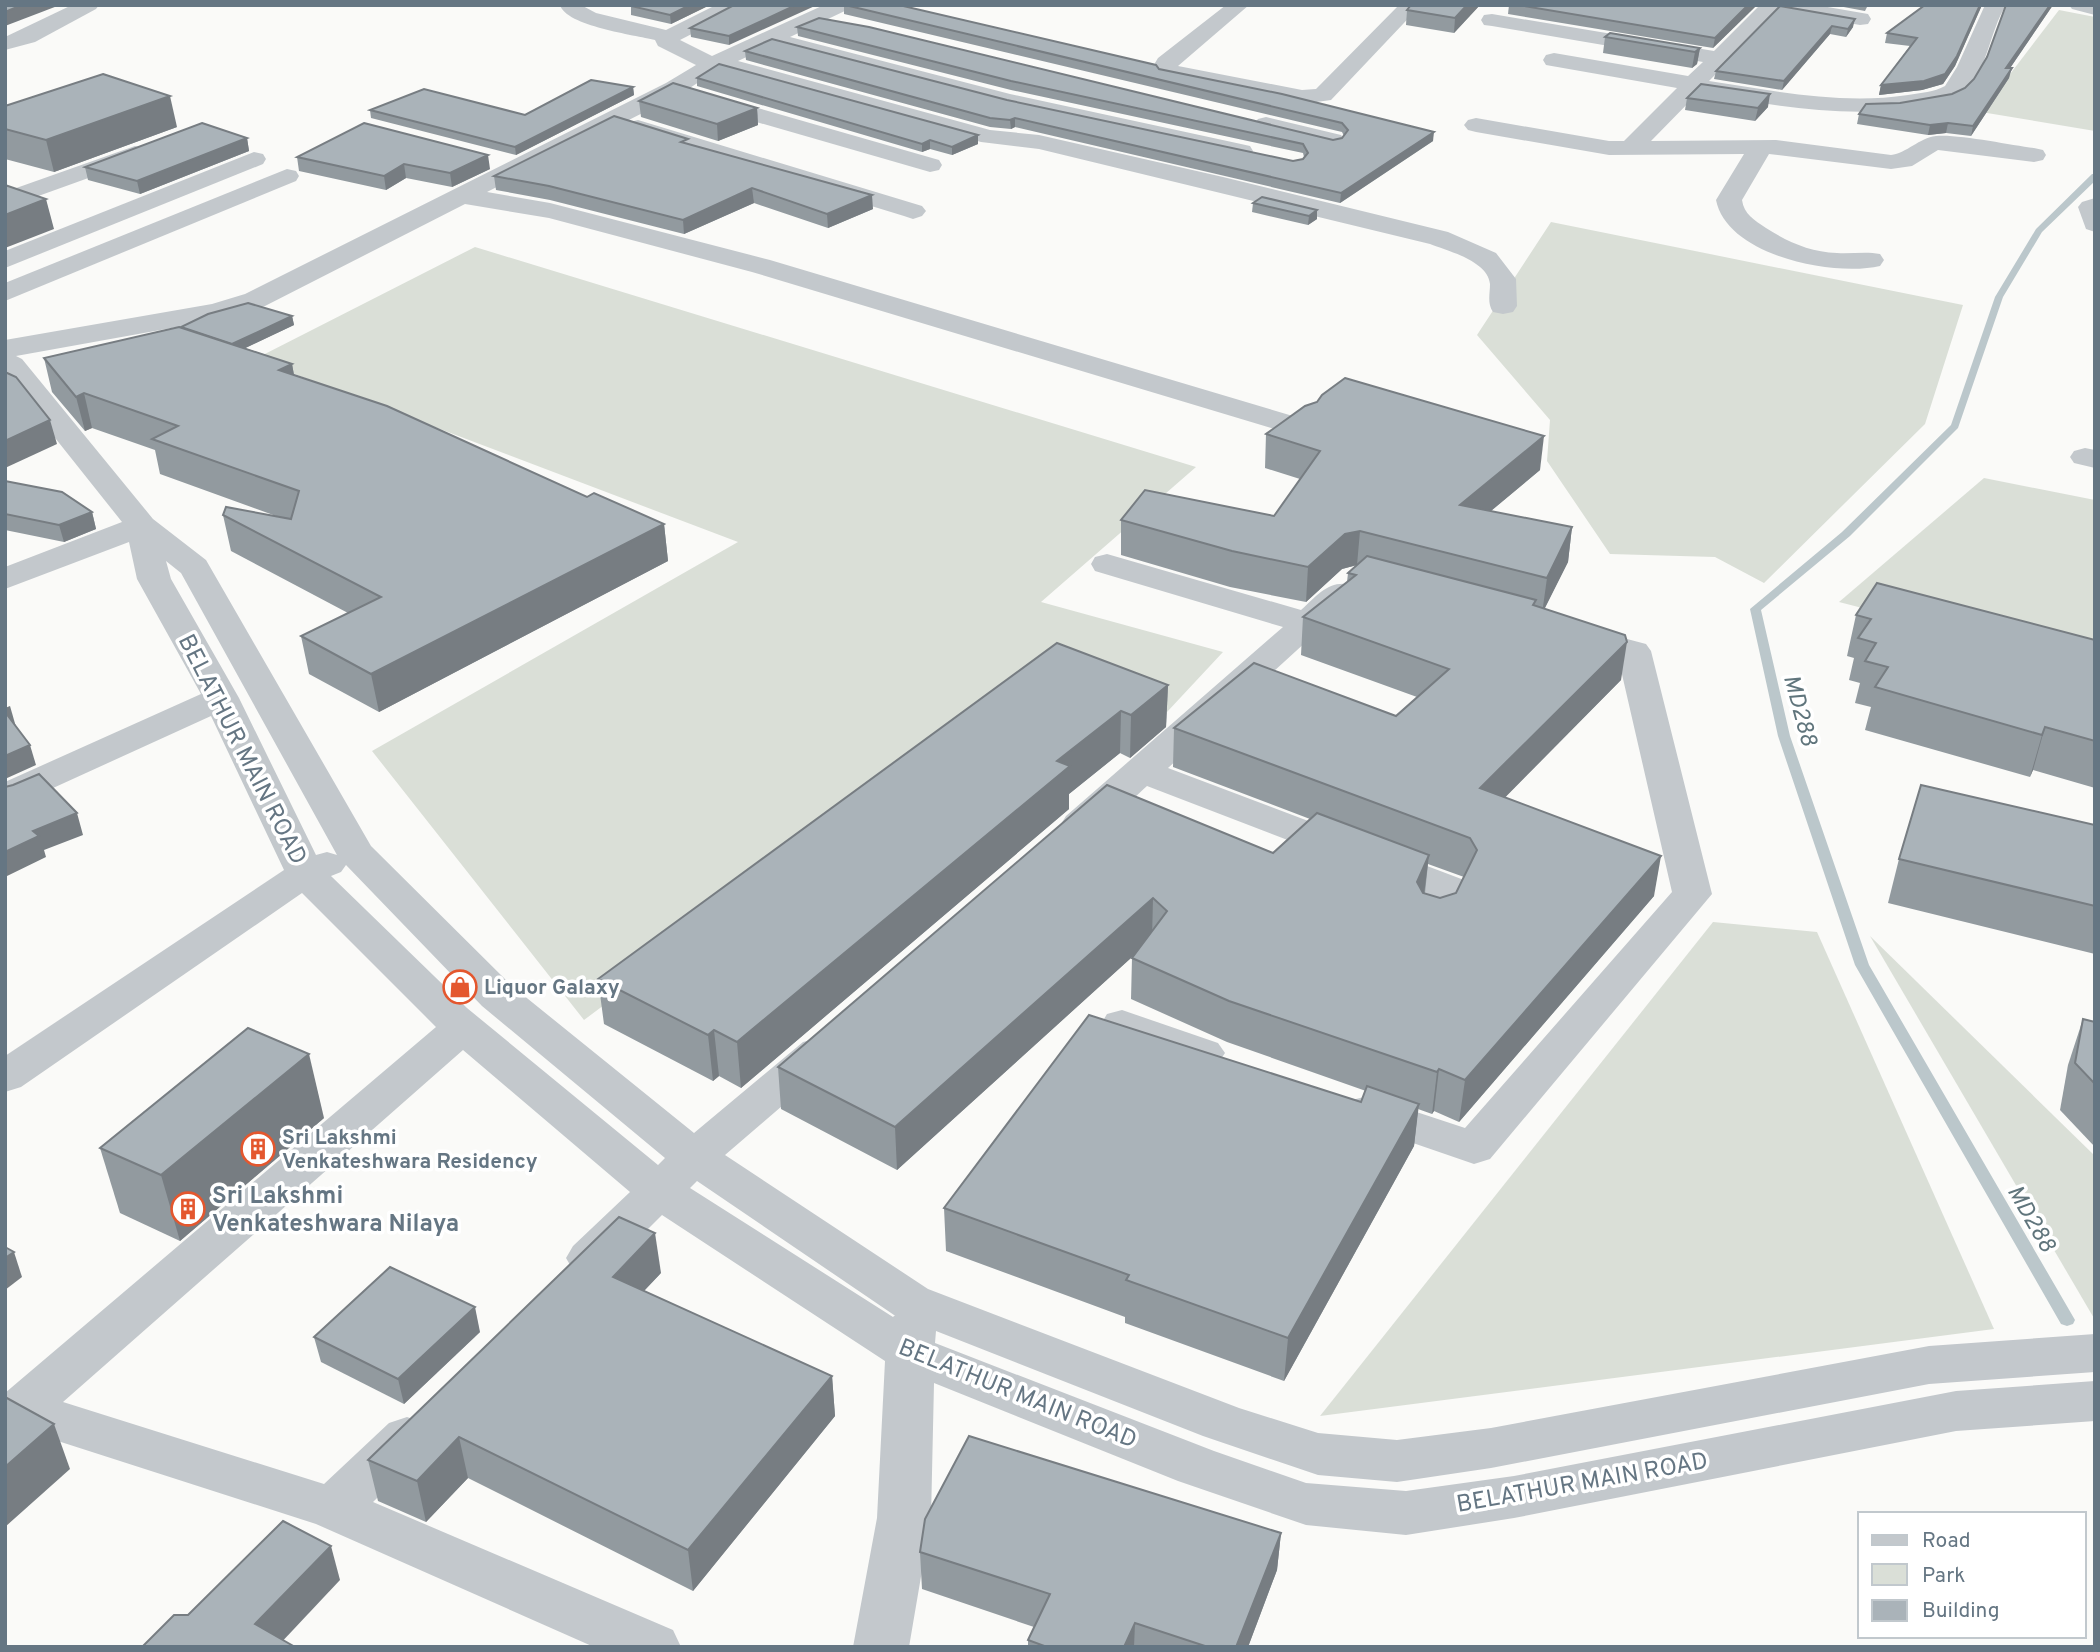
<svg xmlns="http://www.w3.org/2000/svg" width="2100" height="1652" viewBox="0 0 2100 1652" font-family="Overpass,sans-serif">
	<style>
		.green { fill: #dadfd7 }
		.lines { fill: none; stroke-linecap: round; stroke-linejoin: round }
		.stream { fill: #bbc7cb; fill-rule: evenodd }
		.minor { fill: #c3c8cc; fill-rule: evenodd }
		.wall { fill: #929a9f; fill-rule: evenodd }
		.shaded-wall { fill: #777d82 }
		.building { fill: #aab3b9; stroke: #777d82; stroke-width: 2 }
		.labels { text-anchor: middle; stroke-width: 7; stroke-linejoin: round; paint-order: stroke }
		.poi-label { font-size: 21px; font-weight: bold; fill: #657683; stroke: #fff; text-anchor: start }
		.water-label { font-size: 23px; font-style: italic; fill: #60757c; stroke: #fff }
		.near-street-label { font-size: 24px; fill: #657683; stroke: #fff }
		.near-poi-label { font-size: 24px; font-weight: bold; fill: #657683; stroke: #fff; text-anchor: start }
	</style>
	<rect width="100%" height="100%" fill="#fafaf8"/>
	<!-- green -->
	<g class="green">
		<polygon points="2059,10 2095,17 2095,131 1981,112"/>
		<polygon points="1551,222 1963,305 1925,424 1764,583 1715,557 1610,554 1547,461 1550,420 1477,335"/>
		<polygon points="475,247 1196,467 1041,602 1223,652 1167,712 1044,676 584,1020 372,751 738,542 255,359"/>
		<polygon points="1984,478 2095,500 2095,668 1839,602"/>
		<polygon points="1713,922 1817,932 1994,1329 1320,1416"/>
		<polygon points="1870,936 2095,1156 2095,1320"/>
	</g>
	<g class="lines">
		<!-- stream -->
		<polygon class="stream" points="2092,174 2095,174 2095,181 2042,232 2003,297 1958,428 1850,536 1761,610 1790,736 1869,965 2075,1320 2073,1324 2067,1326 2061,1324 1855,965 1778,736 1750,609 1842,532 1951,425 1995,297 2036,229"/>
		<!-- minor -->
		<g class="minor">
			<polygon points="72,5 99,5 96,9 35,42 5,50 5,37"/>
			<path d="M560,5H581L596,13L666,30L716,5H743L740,9L680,40L712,56L824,5H852L849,9L790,37L1010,94L1241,144L1250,146L1253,151L1250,156L1241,158L1008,107L772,45L738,61L990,130L1039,135L1223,177L1448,232L1496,253L1516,279L1517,306L1513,312L1503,314L1493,312C1487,303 1490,294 1490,284C1488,261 1448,251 1430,244L1039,149L981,142L719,69L682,93L487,192L550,203L770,260L1313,422L1317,428L1313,434L1302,437L1291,434L752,272L549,218L465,204L265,306L216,320L16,356L22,359L153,519L206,560L371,846L512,986L694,1133L803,1042L818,1038L833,1042L840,1052L833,1062L725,1155L928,1289L1239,1408L1318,1433L1397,1440L1491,1428L1929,1346L2095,1334V1372L1929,1384L1491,1468L1397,1482L1318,1475L1203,1436L936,1331L935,1343L1214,1451L1306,1483L1406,1491L1514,1476L1956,1391L2095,1381V1421L1956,1431L1514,1518L1406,1535L1306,1525L1178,1481L934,1383L931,1518L909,1647H853L877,1518L885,1361L662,1215L607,1270L590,1275L573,1270L566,1258L573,1246L630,1192L463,1050L63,1402L324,1484L389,1423L407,1417L425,1423L433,1437L425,1451L373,1502L673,1630L681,1647H594L316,1524L5,1424V1393L436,1027L302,893L21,1087L5,1092V1056L284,870L211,716L18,804L5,807V782L201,694L137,579L129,542L5,589V567L122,522L5,375V340L212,304L245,294L666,83L696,65L658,46L655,40C635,35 566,26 560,5ZM166,561L181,573L337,855L327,852L316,855L239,698L171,579ZM346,865L482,1006L665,1158L658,1165L467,1008L331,876L341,872ZM697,1181L894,1315H895L893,1317L690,1188Z"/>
			<polygon points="1226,5 1249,5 1178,66 1302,90 1316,89 1399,5 1421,5 1331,100 1302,104 1159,76 1155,63 1158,58"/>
			<path d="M1760,5H1816L1868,14L1871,19L1868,24L1860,25L1778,11L1709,81C1775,91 1842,105 1908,95C1921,93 1934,92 1945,86L1957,67L1985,5H2006C1989,32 1987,75 1961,96C1952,103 1937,104 1926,106C1849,120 1774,105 1698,93L1651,141L1776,140L1891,155C1907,153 1919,138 1936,136C1959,134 2009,145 2034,148L2043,150L2046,155L2043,160L2034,162L1938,150L1912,166L1891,169L1769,154L1742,200C1744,214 1754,220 1766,228C1788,242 1810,252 1837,253C1852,254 1866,251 1880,254L1884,260L1880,266C1834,277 1727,256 1716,200L1744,154L1609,155L1476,132L1468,130L1464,125L1468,120L1476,118L1609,141H1624L1677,88L1546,65L1543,60L1546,55L1554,53L1688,76L1703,62L1492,26L1484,25L1481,20L1484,15L1492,14L1714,51Z"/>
			<polygon points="2069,5 2095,5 2095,15 2072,9"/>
			<polygon points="709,94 939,160 942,165 939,170 930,172 701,106 697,101 701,96"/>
			<polygon points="1266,117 1341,135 1345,140 1341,145 1333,147 1258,129 1254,124 1258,119"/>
			<polygon points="638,120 922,206 926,211 922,216 913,219 904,216 630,132 626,127 630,122"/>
			<polygon points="135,146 144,148 147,153 144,158 5,208 5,192"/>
			<polygon points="254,152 263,154 266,159 263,164 5,268 5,251"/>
			<polygon points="287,169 296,171 299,176 296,181 5,301 5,283"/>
			<polygon points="2095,198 2095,232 2086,229 2078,207 2082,202"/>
			<polygon points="2085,448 2095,450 2095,468 2074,463 2070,457 2074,451"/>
			<path d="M1107,554L1301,610C1318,595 1329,579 1353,585L1358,592L1353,599L1168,768L1464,880L1470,889L1449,932L1435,936L1421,932L1415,923L1428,894L1147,786C1124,806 1099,840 1066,832L1061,824L1066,816L1283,627L1095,571L1091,564L1095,557Z"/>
			<polygon points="1574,625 1646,644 1651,651 1712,894 1490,1159 1474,1164 1352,1122 1346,1111 1352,1100 1368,1096 1465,1128 1672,892 1618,657 1562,642 1557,635 1562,628"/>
			<polygon points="1122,1010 1218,1043 1225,1053 1218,1063 1203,1067 1107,1034 1101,1024 1107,1014"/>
		</g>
	</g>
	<!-- wall -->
	<g class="wall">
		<polygon points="632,5 710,5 671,24 631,15 631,6"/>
		<polygon points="734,5 729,45 691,37 690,28"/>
		<polygon points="844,5 1159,69 1433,141 1340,203 1015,127 1011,129 990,127 746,60 745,51 1007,100 1293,161 1303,159 1304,157 1303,153 1011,90 798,36 797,27 1333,140 1342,138 1344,136 1342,132 844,14"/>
		<polygon points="1480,5 1454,33 1406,25 1407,10"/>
		<polygon points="1509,5 1757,5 1713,48 1508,14"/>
		<polygon points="1833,5 1868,5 1865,11"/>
		<polygon points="1925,5 1982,5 1955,66 1943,84 1922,90 1879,95 1881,85 1910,46 1885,43 1887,33"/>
		<polygon points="2053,5 2010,68 2009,78 1971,136 1946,133 1928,135 1857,124 1859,114 1952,94 1965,88"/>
		<polygon points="1780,6 1853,27 1846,37 1830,34 1782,90 1714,79 1716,71"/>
		<polygon points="1605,37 1700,48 1697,64 1692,68 1603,53"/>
		<polygon points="697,78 978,144 952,155 930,149 922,152 697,86"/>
		<polygon points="633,87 634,95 516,155 371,118 370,110 525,115"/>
		<polygon points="1687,98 1768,107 1755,121 1685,110"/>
		<polygon points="639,101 757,108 758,125 718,141 641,117"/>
		<polygon points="5,106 177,127 54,172 5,159"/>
		<polygon points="247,138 249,151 140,194 88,180 85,167"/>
		<polygon points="689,144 873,209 828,228 754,203 684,234 550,200 496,190 494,176"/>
		<polygon points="297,157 490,169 452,187 406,178 386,190 299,171"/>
		<polygon points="1262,197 1317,219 1308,225 1252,212 1253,203"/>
		<polygon points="292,316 294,325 245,348 292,364 294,375 587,497 664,524 668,561 379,712 309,674 301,636 348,613 231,551 223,515 276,516 160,474 155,450 92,428 85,431 52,392 44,358 181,327"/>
		<path d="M1266,434L1540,470L1491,511L1572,527L1568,562L1544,609L1621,680L1505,797L1654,896L1459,1122L1434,1111L1432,1114L1418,1109L1414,1146L1284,1381L1125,1323V1317L946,1251L944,1208L1361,1102L1366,1091L1227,1042L1131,999L1132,958L1133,956L897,1170L781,1109L778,1067L1107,785L1273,853L1310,819L1173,767L1174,728L1396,716L1417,697L1301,655L1303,617L1347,582L1348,573L1357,565L1342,569L1306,602L1230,587L1121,555V520L1274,516L1300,479L1265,468ZM1428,864L1464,877L1456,893L1440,898L1425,893Z"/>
		<polygon points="5,481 92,512 96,529 64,542 5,530"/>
		<polygon points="1856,615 2095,640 2095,788 2033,770 2030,777 1865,730 1871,707 1855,703 1860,683 1849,680 1854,658 1847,656"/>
		<polygon points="1168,685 1166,727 1130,758 1120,753 1069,794 1069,809 741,1088 719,1076 713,1081 604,1024 598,979"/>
		<polygon points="2095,825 2095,954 1888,903 1899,859"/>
		<polygon points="2083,1019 2095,1022 2095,1147 2060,1110 2068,1065"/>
		<polygon points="324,1118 180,1241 120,1213 100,1148"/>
		<polygon points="661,1273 644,1291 832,1376 835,1416 693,1591 468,1478 426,1522 378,1501 368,1460"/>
		<polygon points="480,1332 404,1404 321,1362 314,1337"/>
		<polygon points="1281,1533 1277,1570 1248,1647 1028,1647 1028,1640 1034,1627 922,1589 920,1552"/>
	</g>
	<!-- shaded-wall -->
	<g class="shaded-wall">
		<polygon points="22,5 60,5 5,26 5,12"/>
		<polygon points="690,5 710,5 671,24 670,15"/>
		<polygon points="796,5 817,5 729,45 729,36"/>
		<polygon points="1467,5 1480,5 1454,33 1455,18"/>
		<polygon points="1748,5 1757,5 1713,48 1715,38"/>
		<polygon points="1980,5 1982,5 1955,66 1943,84 1922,90 1879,95 1881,85"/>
		<polygon points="2050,5 2053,5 2004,77 2006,68"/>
		<polygon points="1855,19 1853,27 1846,37 1848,29"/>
		<polygon points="1832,26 1830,34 1782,90 1784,81"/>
		<polygon points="1700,48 1697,64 1692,68 1695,52"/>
		<polygon points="2012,68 2009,78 1971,136 1973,126"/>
		<polygon points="633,87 634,95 516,155 515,147"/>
		<polygon points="1770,94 1768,107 1755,121 1758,108"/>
		<polygon points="170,96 177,127 54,172 46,140"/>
		<polygon points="757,108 758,125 718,141 717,124"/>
		<polygon points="1015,118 1015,127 1011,129 1010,120"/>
		<polygon points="1948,123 1946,133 1928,135 1930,125"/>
		<polygon points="1434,132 1433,141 1340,203 1341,193"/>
		<polygon points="978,135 978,144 952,155 952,147"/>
		<polygon points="247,138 249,151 140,194 137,181"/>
		<polygon points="930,140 930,149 922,152 922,144"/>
		<polygon points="488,155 490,169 452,187 450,173"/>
		<polygon points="404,164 406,178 386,190 384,176"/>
		<polygon points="752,188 754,203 684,234 683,220"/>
		<polygon points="872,195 873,209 828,228 827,214"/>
		<polygon points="46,199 54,229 5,248 5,215"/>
		<polygon points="1317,210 1317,219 1308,225 1309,216"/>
		<polygon points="292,316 294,325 233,354 231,345"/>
		<polygon points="292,364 298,398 279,370"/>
		<polygon points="84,393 92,428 85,431 76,397"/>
		<polygon points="50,420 57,444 5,468 5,441"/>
		<polygon points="1544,436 1540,470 1456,540 1460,505"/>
		<polygon points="92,512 96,529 64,542 59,525"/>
		<polygon points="664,524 668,561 379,712 371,674"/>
		<polygon points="1572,527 1568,562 1542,614 1547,578"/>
		<polygon points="1360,531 1357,565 1342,569 1306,602 1308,567 1345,534"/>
		<polygon points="1627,642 1621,680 1475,828 1480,788"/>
		<polygon points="1168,685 1166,727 1130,758 1131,715"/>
		<polygon points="10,706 16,727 5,718 5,708"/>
		<polygon points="1121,711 1120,753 1069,794 1069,809 741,1088 737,1042 1057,761"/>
		<polygon points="2045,727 2033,770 2030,777 2042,735"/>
		<polygon points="30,745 36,765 5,779 5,756"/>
		<polygon points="77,813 83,835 44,850 46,857 5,877 7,881 5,882 5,852 33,831"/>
		<polygon points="1429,855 1424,895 1417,882"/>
		<polygon points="1661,856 1654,896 1459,1122 1465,1080"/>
		<polygon points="1153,898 1152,939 897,1170 895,1127"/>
		<polygon points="714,1030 719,1076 713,1081 708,1035"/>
		<polygon points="309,1054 324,1118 180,1241 161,1175"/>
		<polygon points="1439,1069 1434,1111 1432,1114 1437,1072"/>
		<polygon points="1419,1104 1414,1146 1284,1381 1288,1338"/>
		<polygon points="655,1233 661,1273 619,1317 613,1277"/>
		<polygon points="14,1252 22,1277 5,1290 5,1258"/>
		<polygon points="475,1307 480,1332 404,1404 398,1379"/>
		<polygon points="832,1376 835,1416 693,1591 688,1550"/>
		<polygon points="54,1424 70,1469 5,1527 5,1467"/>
		<polygon points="459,1437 468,1478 426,1522 417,1481"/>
		<polygon points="1281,1533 1277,1570 1248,1647 1236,1647"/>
		<polygon points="331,1546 340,1580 277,1647 255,1624"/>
		<polygon points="1135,1623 1134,1647 1124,1647"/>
	</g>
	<!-- building -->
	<g class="building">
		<polygon points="5,5 22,5 5,12"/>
		<polygon points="632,5 690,5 670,15 631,6"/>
		<polygon points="734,5 796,5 729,36 690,28"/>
		<polygon points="845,5 899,5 1156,65 1159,69 1282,94 1434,132 1341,193 1015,118 1010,120 990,118 745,51 772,39 1007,100 1293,161 1303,159 1308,153 1303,144 1011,81 797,27 819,18 869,27 1333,140 1342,138 1348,130 1342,123"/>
		<polygon points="1411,5 1467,5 1455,18 1407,10"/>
		<polygon points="1518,5 1748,5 1715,38"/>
		<polygon points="1925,5 1980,5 1957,56 1945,74 1924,81 1881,85 1917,38 1887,33"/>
		<polygon points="2006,5 2050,5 2006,68 2012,68 1973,126 1948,123 1930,125 1859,114 1866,104 1900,103 1952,94 1965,88 1974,79 1987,57"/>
		<polygon points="1780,6 1855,19 1848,29 1832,26 1784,81 1716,71"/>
		<polygon points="1610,33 1700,48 1695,52 1605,37"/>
		<polygon points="719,64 978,135 952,147 930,140 922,144 697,78"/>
		<polygon points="103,74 170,96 46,140 5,129 5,106"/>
		<polygon points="591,80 633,87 515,147 370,110 424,89 525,115"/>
		<polygon points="673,83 757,108 717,124 639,101"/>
		<polygon points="1701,84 1770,94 1758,108 1687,98"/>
		<polygon points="614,116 688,139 681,142 872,195 827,214 752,188 683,220 549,186 494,176"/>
		<polygon points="202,123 247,138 137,181 85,167"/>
		<polygon points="364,123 488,155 450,173 404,164 384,176 297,157"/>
		<polygon points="5,185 46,199 5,215"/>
		<polygon points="1262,197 1317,210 1309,216 1253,203"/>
		<polygon points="248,303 292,316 232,344 181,327 208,314"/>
		<polygon points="179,327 292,364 279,370 387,406 587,497 594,493 664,524 371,674 301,636 381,597 223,515 226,507 291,519 299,491 152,439 178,426 84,393 76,397 44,358"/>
		<polygon points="5,372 16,377 50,420 5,441"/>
		<polygon points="1345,378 1544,436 1460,505 1572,527 1547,578 1360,531 1345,534 1308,567 1232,551 1121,520 1145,490 1274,516 1320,451 1266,434 1305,406 1317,402 1322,395"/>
		<polygon points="5,481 62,492 92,512 59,525 5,514"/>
		<polygon points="1367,556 1536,600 1533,605 1625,635 1627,642 1480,788 1661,856 1465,1080 1439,1069 1437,1072 1229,1001 1132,958 1167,911 1153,898 895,1127 778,1067 1107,785 1273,853 1317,813 1429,855 1417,882 1423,893 1440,898 1456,893 1477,850 1470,838 1174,728 1254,663 1396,716 1449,669 1303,617 1356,575 1348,573"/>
		<polygon points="1877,583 2095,640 2095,741 2045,727 2042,735 1875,687 1888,667 1865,661 1876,643 1858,638 1871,619 1856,615"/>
		<polygon points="1057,643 1168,685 1131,715 1121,711 1057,761 1070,766 737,1042 714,1030 708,1035 598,979"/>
		<polygon points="5,712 30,745 5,756"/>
		<polygon points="39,774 77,813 33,831 39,836 5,852 5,787 13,785"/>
		<polygon points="1921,785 2095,825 2095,906 1899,859"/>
		<polygon points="1089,1015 1361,1102 1367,1086 1419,1104 1288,1338 1126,1280 1129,1275 944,1208"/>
		<polygon points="2083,1019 2095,1022 2095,1084 2075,1063"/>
		<polygon points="248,1028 309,1054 161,1175 100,1148"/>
		<polygon points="619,1217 655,1233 613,1277 832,1376 688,1550 459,1437 417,1481 368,1460"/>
		<polygon points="5,1247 14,1252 5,1258"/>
		<polygon points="390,1267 475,1307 398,1379 314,1337"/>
		<polygon points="5,1397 54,1424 5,1467"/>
		<polygon points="969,1436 1281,1533 1236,1647 1208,1647 1135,1623 1124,1647 1047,1647 1028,1640 1050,1594 920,1552 925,1519"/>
		<polygon points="283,1521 331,1546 255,1624 295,1647 142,1647 174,1615 188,1615"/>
	</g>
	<!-- icons -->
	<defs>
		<symbol id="shop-ring" viewBox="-11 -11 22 22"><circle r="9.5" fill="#fff" stroke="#e4572e" stroke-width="1.5"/><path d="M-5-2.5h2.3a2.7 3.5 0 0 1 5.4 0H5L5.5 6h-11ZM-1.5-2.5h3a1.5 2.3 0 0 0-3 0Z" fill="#e4572e"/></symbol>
		<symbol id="building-ring" viewBox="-11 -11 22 22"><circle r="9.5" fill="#fff" stroke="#e4572e" stroke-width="1.5"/><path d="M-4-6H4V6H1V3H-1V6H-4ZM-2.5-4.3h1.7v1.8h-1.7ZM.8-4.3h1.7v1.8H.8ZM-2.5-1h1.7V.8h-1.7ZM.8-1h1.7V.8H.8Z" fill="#e4572e"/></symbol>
	</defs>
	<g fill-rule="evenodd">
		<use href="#shop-ring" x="441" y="968" width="38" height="38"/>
		<use href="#building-ring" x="239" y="1130" width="38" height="38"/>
		<use href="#building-ring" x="169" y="1190" width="38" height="38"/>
	</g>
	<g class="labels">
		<!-- poi labels -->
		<g class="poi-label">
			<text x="484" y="994">Liquor Galaxy</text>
			<text x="282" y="1144">Sri Lakshmi<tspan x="282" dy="24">Venkateshwara Residency</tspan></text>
		</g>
		<!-- water labels -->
		<g class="water-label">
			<text transform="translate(1801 710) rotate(75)" y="8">MD288</text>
			<text transform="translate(2032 1218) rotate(60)" y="8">MD288</text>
		</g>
		<!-- near-street labels -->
		<g class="near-street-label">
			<text transform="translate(243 749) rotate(63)" y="8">BELATHUR MAIN ROAD</text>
			<text transform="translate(1018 1393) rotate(22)" y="8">BELATHUR MAIN ROAD</text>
			<text transform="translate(1582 1482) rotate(-10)" y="8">BELATHUR MAIN ROAD</text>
		</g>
		<!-- near-poi labels -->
		<g class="near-poi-label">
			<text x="212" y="1203">Sri Lakshmi<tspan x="212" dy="28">Venkateshwara Nilaya</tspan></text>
		</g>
	</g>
	<!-- border -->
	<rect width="2100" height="1652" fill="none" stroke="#657683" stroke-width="14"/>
	<!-- legend -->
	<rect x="1858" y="1512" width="228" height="126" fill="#ffffff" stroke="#c1c8cd" stroke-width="2"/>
	<rect x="1872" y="1535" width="35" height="10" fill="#c3c8cc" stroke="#c1c8cd" stroke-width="2"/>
	<text x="1922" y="1547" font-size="21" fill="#657683">Road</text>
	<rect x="1872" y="1564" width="35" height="21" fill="#dadfd7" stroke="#c1c8cd" stroke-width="2"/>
	<text x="1922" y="1582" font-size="21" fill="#657683">Park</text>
	<rect x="1872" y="1600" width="35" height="21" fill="#aab3b9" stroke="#c1c8cd" stroke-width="2"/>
	<text x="1922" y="1617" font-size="21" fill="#657683">Building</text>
</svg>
